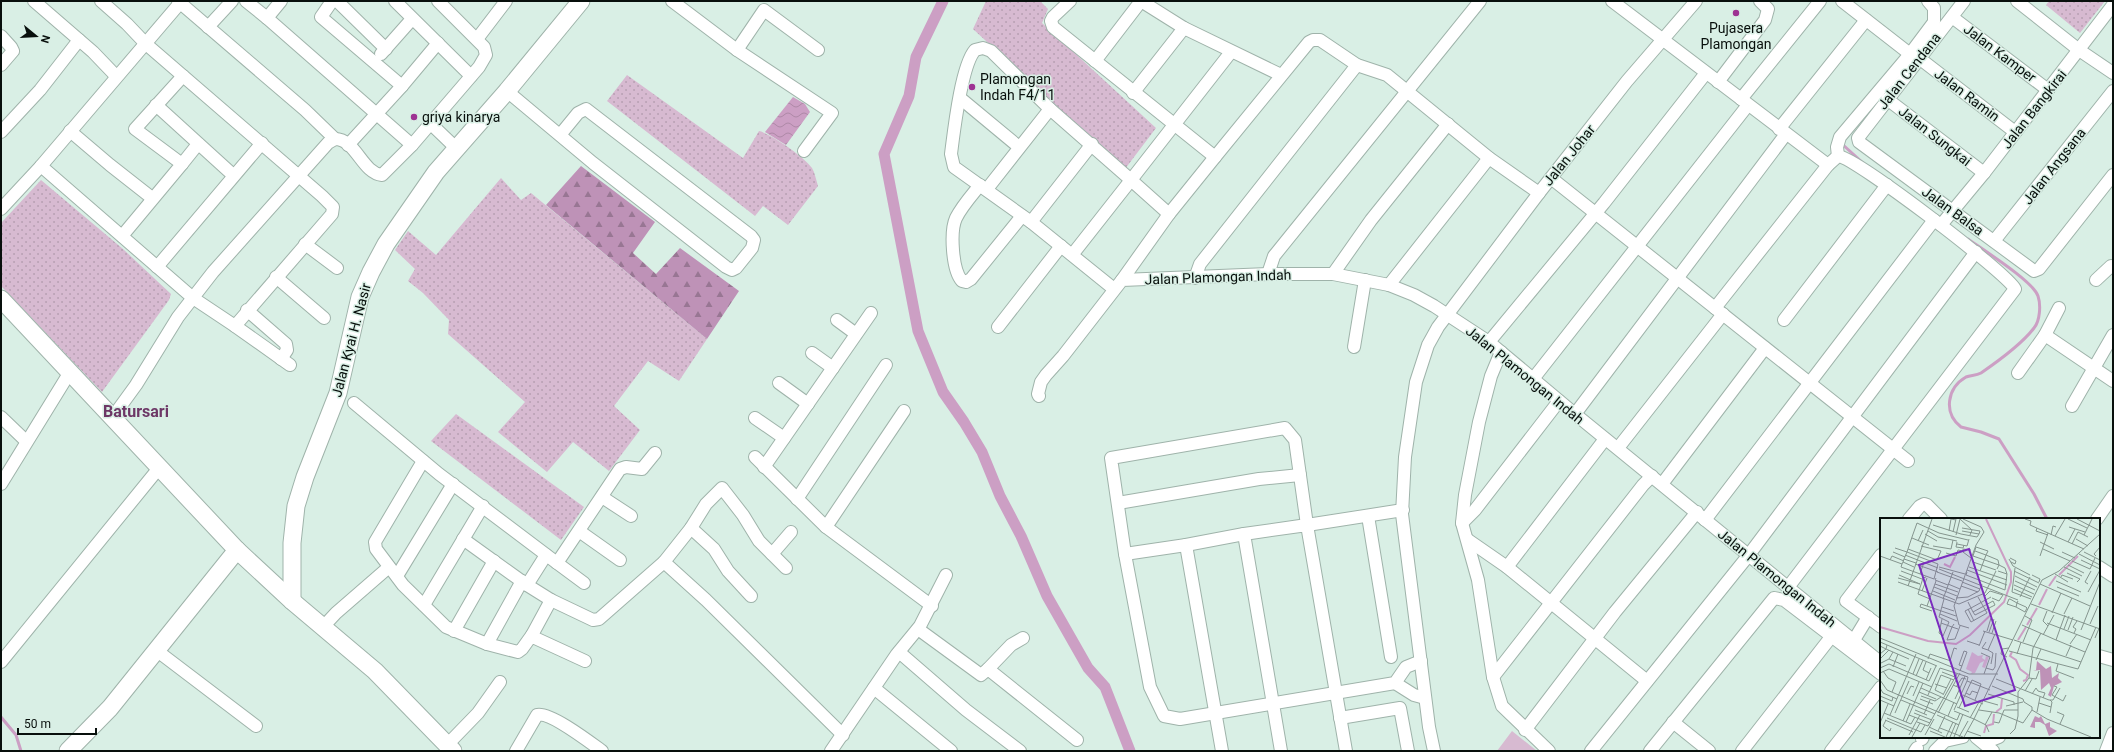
<svg xmlns="http://www.w3.org/2000/svg" width="2114" height="752" viewBox="0 0 2114 752" font-family="Roboto,sans-serif">
	<style>
		.green { fill: url(#green-dots) }
		.forest { fill: url(#forest-firs) }
		.pitch { fill: #d7bad1 }
		.water { fill: url(#water-waves) }
		.lines { fill: none; stroke-linecap: round; stroke-linejoin: round }
		.stream { stroke: #cc9fc4; stroke-width: 3 }
		.canal { stroke: #cc9fc4; stroke-width: 11 }
		.street-casing { stroke: #9fb3aa; stroke-width: 14 }
		.secondary-casing { stroke: #9fb3aa; stroke-width: 19 }
		.street { stroke: #fff; stroke-width: 12 }
		.secondary { stroke: #fff; stroke-width: 17 }
		.poi-dot { fill: #9e3293; stroke: #d9efe5; stroke-width: 1.5 }
		.labels { text-anchor: middle; stroke-width: 3; stroke-linejoin: round; paint-order: stroke }
		.poi-label { font-size: 14px; fill: #080f0c; stroke: #d9efe5; text-anchor: start }
		.street-label { font-size: 14px; fill: #080f0c; stroke: #d9efe5 }
		.quarter-label { font-size: 16px; font-weight: bold; fill: #6d3766; stroke: #d9efe5 }
		.inset-river { fill: none; stroke: #cc9fc4; stroke-width: 2 }
		.inset-road { fill: none; stroke: #85958e; stroke-width: 1 }
		.view { fill: #7b2cbf; fill-opacity: 0.15; stroke: #7b2cbf; stroke-width: 2 }
		.inset-edge { fill: none; stroke: #080f0c; stroke-width: 2 }
	</style>
	<defs>
		<pattern id="green-dots" width="8" height="8" patternUnits="userSpaceOnUse"><rect width="8" height="8" fill="#d7bad1"/><path d="M2 2h.1M6 6h.1" fill="none" stroke="#b79fb2" stroke-width="1.8" stroke-linecap="round"/></pattern>
		<pattern id="forest-firs" width="22" height="20" patternUnits="userSpaceOnUse"><rect width="22" height="20" fill="#be92b7"/><path d="M5 1l3.5 6h-7zM16 11l3.5 6h-7z" fill="#987693"/></pattern>
		<pattern id="water-waves" width="16" height="10" patternUnits="userSpaceOnUse"><rect width="16" height="10" fill="#cc9fc4"/><path d="M0 5q4-4 8 0t8 0" fill="none" stroke="#ae88a7"/></pattern>
	</defs>
	<rect width="100%" height="100%" fill="#d9efe5"/>
	<!-- green -->
	<g class="green">
		<polygon points="986,1 1040,1 1048,9 1042,23 1156,128 1125,169 973,29"/>
		<polygon points="2049,1 2105,1 2080,33 2046,5"/>
		<path d="M627,75L743,158L759,131C770,133 807,159 812,168C815,173 816,180 818,186L788,225L763,206L755,216L607,101Z"/>
		<polygon points="501,178 521,200 531,193 707,339 679,381 648,361 614,406 640,430 609,471 573,442 547,472 498,432 525,402 448,334 449,320 423,293 408,281 415,269 395,250 408,231 436,255"/>
		<polygon points="41,180 123,249 171,294 169,300 102,392 1,286 1,223"/>
		<polygon points="456,414 584,507 561,540 431,441"/>
	</g>
	<!-- forest -->
	<polygon class="forest" points="581,166 655,222 633,253 656,274 680,248 739,291 707,339 546,205"/>
	<!-- pitch -->
	<polygon class="pitch" points="1512,731 1537,751 1497,751"/>
	<!-- water -->
	<polygon class="water" points="793,97 805,104 810,112 786,145 765,132"/>
	<g class="lines">
		<!-- stream -->
		<g class="stream">
			<polyline points="1842,144 1863,163"/>
			<path d="M1968,239C1983,250 2033,281 2038,296C2041,305 2040,321 2034,328C2022,344 1997,362 1981,373C1976,376 1971,375 1966,377C1947,388 1943,413 1961,427L1981,432L1999,439L2034,494L2047,519"/>
			<polyline points="1,717 16,735 21,751"/>
		</g>
		<!-- canal -->
		<polyline class="canal" points="943,1 916,57 909,96 884,154 918,331 943,392 964,422 982,452 1000,496 1021,536 1047,596 1088,668 1105,687 1130,751"/>
		<defs>
			<g id="street">
				<polyline points="34,1 93,52 116,76"/>
				<polyline points="178,1 305,110 335,139"/>
				<polyline points="246,1 267,18"/>
				<polyline points="281,1 267,18 412,145"/>
				<polyline points="332,1 321,17 402,86 348,145"/>
				<polyline points="337,1 386,49"/>
				<polyline points="395,1 471,76"/>
				<polyline points="672,1 737,50 832,113 804,151"/>
				<polyline points="1070,1 1053,17 1051,21 1053,27 1215,157 1309,42 1313,40 1320,40 1357,65 1387,75 1489,158 1539,193"/>
				<polyline points="1612,1 1828,165"/>
				<polyline points="1842,1 1910,54"/>
				<polyline points="1964,1 1858,138 1859,142 2034,271 2039,269 2113,175"/>
				<polyline points="2017,1 2079,50 2113,73"/>
				<polyline points="1952,17 2048,90"/>
				<polyline points="208,27 232,1"/>
				<polyline points="1,36 11,47 13,51 1,65"/>
				<polyline points="477,39 506,1"/>
				<polyline points="737,50 764,10 818,50"/>
				<polyline points="381,54 412,19"/>
				<polyline points="1919,58 2015,132"/>
				<polyline points="1095,61 1141,1 1184,28 1281,75"/>
				<polyline points="1718,82 1765,20 1768,9 1760,1"/>
				<polyline points="402,86 438,43"/>
				<polyline points="507,91 593,163 726,267 732,270 736,268 752,248 754,240 751,236 586,109 578,113 560,135"/>
				<polyline points="1133,93 1184,28"/>
				<polyline points="960,98 1019,147"/>
				<polyline points="1741,99 1820,1"/>
				<polyline points="1887,99 1984,173"/>
				<polyline points="156,105 233,175"/>
				<polyline points="430,123 456,148"/>
				<polyline points="1779,129 1866,20"/>
				<polyline points="70,131 110,165 152,198"/>
				<polyline points="1,132 40,90 79,40"/>
				<polyline points="1838,156 1837,147 1840,137 1910,54 1934,22 1934,8 1928,1"/>
				<polyline points="182,164 198,144"/>
				<polyline points="41,166 193,298 235,326 332,214 333,207 322,196 146,44 127,24 101,1"/>
				<polyline points="1551,178 1908,461"/>
				<path d="M980,185C972,195 962,206 956,218C950,231 952,270 962,281L966,282L971,279L1022,216"/>
				<polyline points="987,189 1050,109"/>
				<polyline points="1,209 41,166 180,3"/>
				<polyline points="1169,214 1131,180 1231,52"/>
				<polyline points="1031,222 1092,144"/>
				<polyline points="1941,225 1984,173 2113,5"/>
				<polyline points="122,236 182,164 135,129 183,76"/>
				<polyline points="1994,241 2113,91"/>
				<polyline points="305,244 337,268"/>
				<path d="M1072,255L1131,180L1050,109L991,51L983,48L975,50C961,66 954,131 951,154L954,167L1031,222L1114,289"/>
				<polyline points="157,267 262,143"/>
				<polyline points="1268,274 1274,256 1480,1"/>
				<polyline points="1333,274 1371,220 1448,124"/>
				<polyline points="276,277 324,318"/>
				<polyline points="1195,278 1200,264 1357,65"/>
				<polyline points="1122,280 1169,214 1215,157"/>
				<polyline points="2096,280 2111,266"/>
				<polyline points="1389,285 1489,158"/>
				<path d="M1715,308L1828,165L1838,156C1855,157 2006,272 2015,289L1789,586"/>
				<polyline points="247,310 286,344 287,350 281,359"/>
				<polyline points="837,320 856,334"/>
				<polyline points="1784,320 1887,185"/>
				<polyline points="235,326 290,365"/>
				<polyline points="998,327 1061,246"/>
				<polyline points="2045,335 2113,381"/>
				<polyline points="1489,342 1604,203 1706,73"/>
				<polyline points="1354,347 1365,280"/>
				<polyline points="1501,352 1491,376 1479,422 1465,495 1462,523 1478,580 1493,677 1502,706 1549,751"/>
				<polyline points="812,353 833,368"/>
				<polyline points="2018,373 2045,335 2059,308"/>
				<polyline points="1533,379 1748,105"/>
				<polyline points="779,383 808,404"/>
				<polyline points="1039,396 1038,394 1041,382 1046,375 1063,356 1122,280 1268,274 1333,274 1389,285 1414,295 1434,306 1489,342 1575,414 1881,663"/>
				<polyline points="354,403 439,474 557,563 620,469 626,467 642,469 655,453"/>
				<polyline points="2072,406 2113,335"/>
				<polyline points="1575,414 1786,134"/>
				<polyline points="1,417 26,441"/>
				<path d="M112,418L136,385L178,317L213,272L328,143L335,139C356,139 362,173 382,175L412,145L479,67L486,55L484,47L438,1"/>
				<polyline points="755,418 784,438"/>
				<polyline points="1618,448 1723,314"/>
				<polyline points="755,457 826,527 932,606"/>
				<polyline points="423,461 375,542 376,549 403,585 446,627 487,644 518,652 522,649 532,635 535,638 585,661"/>
				<polyline points="764,467 871,313"/>
				<polyline points="1,484 70,372"/>
				<polyline points="1662,484 1765,348"/>
				<polyline points="602,497 631,516"/>
				<polyline points="797,499 886,365"/>
				<polyline points="1118,503 1259,479 1300,475"/>
				<polyline points="1403,510 1307,525 1295,440 1285,428 1111,458 1125,554 1150,687 1164,716 1180,719 1395,683 1406,667 1421,661"/>
				<polyline points="1368,516 1391,657"/>
				<polyline points="1909,519 1920,506 1924,504 1927,505 1941,519"/>
				<polyline points="2097,519 2113,496"/>
				<polyline points="1705,520 1934,220"/>
				<polyline points="1462,523 1475,510 1559,401"/>
				<polyline points="826,527 904,411"/>
				<polyline points="691,528 714,549 728,571 751,596"/>
				<polyline points="579,531 620,560"/>
				<polyline points="463,539 527,585 551,600 593,620 599,619 664,562 706,600 843,735"/>
				<polyline points="1468,540 1507,567 1647,681"/>
				<polyline points="772,554 791,532"/>
				<polyline points="1125,554 1186,545"/>
				<polyline points="1881,555 1846,601 1881,627"/>
				<polyline points="664,562 691,528 706,504 722,488 743,515 759,541 786,568"/>
				<polyline points="557,563 584,583"/>
				<polyline points="1507,567 1605,439"/>
				<polyline points="2099,567 2113,576"/>
				<polyline points="397,576 453,484"/>
				<polyline points="527,585 546,555"/>
				<polyline points="424,605 483,506"/>
				<polyline points="323,627 336,613 389,567"/>
				<polyline points="918,629 981,675 988,669 1077,740"/>
				<polyline points="454,631 494,561"/>
				<polyline points="532,635 551,600"/>
				<polyline points="1854,640 1868,617"/>
				<polyline points="487,644 522,581"/>
				<polyline points="156,650 256,726"/>
				<polyline points="899,652 966,710 1020,751"/>
				<polyline points="2099,656 2113,660"/>
				<polyline points="1,662 159,468"/>
				<polyline points="988,669 1011,645 1023,638"/>
				<polyline points="1493,677 1643,485 1652,476"/>
				<polyline points="1395,683 1414,695 1425,698"/>
				<polyline points="874,688 951,751"/>
				<polyline points="1340,718 1400,708 1408,751"/>
				<polyline points="1673,722 1709,751"/>
				<polyline points="1525,730 1615,612 1697,512"/>
				<polyline points="1976,737 1993,751"/>
				<polyline points="1922,739 1923,737"/>
				<polyline points="1984,743 1999,737"/>
				<polyline points="447,745 478,713 500,682"/>
				<path d="M516,751L537,715C549,711 591,743 602,751"/>
				<polyline points="831,751 897,654 920,626 946,575"/>
				<polyline points="1222,751 1186,545 1244,534"/>
				<polyline points="1281,751 1244,534 1307,525 1346,751"/>
				<polyline points="1434,751 1429,727 1402,514 1405,457 1416,382 1428,345 1438,327 1539,193 1627,81 1696,1"/>
				<polyline points="1591,751 1748,556 1976,252"/>
				<polyline points="1650,751 1774,598 1784,600 1881,674"/>
				<polyline points="1742,751 1831,637"/>
				<polyline points="1831,751 1881,687"/>
				<polyline points="1915,751 1917,748"/>
				<polyline points="1935,751 1945,741 1963,737"/>
				<polyline points="2106,751 2113,733"/>
			</g>
			<g id="secondary">
				<polyline points="1,299 237,550 292,601 375,671 453,751"/>
				<polyline points="292,601 292,543 296,506 305,477 338,393 360,297 371,272 386,244 436,172 507,91 581,1"/>
				<polyline points="68,751 110,708 237,550"/>
			</g>
		</defs>
		<!-- street casing -->
		<use href="#street" class="street-casing"/>
		<!-- secondary casing -->
		<use href="#secondary" class="secondary-casing"/>
		<!-- street -->
		<use href="#street" class="street"/>
		<!-- secondary -->
		<use href="#secondary" class="secondary"/>
	</g>
	<!-- markers -->
	<g class="poi-dot">
		<circle cx="1736" cy="13" r="4"/>
		<circle cx="972" cy="87" r="4"/>
		<circle cx="414" cy="117" r="4"/>
	</g>
	<g class="labels">
		<!-- poi labels -->
		<g class="poi-label">
			<text x="1736" y="33" text-anchor="middle">Pujasera<tspan x="1736" dy="16">Plamongan</tspan></text>
			<text x="980" y="84">Plamongan<tspan x="980" dy="16">Indah F4/11</tspan></text>
			<text x="422" y="122">griya kinarya</text>
		</g>
		<!-- street labels -->
		<g class="street-label">
			<text transform="translate(2000 53) rotate(37)" y="5">Jalan Kamper</text>
			<text transform="translate(1909 71) rotate(-52)" y="5">Jalan Cendana</text>
			<text transform="translate(1967 95) rotate(37)" y="5">Jalan Ramin</text>
			<text transform="translate(2034 109) rotate(-52)" y="5">Jalan Bangkirai</text>
			<text transform="translate(1935 136) rotate(38)" y="5">Jalan Sungkai</text>
			<text transform="translate(1569 155) rotate(-51)" y="5">Jalan Johar</text>
			<text transform="translate(2054 166) rotate(-52)" y="5">Jalan Angsana</text>
			<text transform="translate(1953 211) rotate(36)" y="5">Jalan Balsa</text>
			<text transform="translate(1218 277) rotate(-2)" y="5">Jalan Plamongan Indah</text>
			<text transform="translate(351 340) rotate(-75)" y="5">Jalan Kyai H. Nasir</text>
			<text transform="translate(1525 375) rotate(39)" y="5">Jalan Plamongan Indah</text>
			<text transform="translate(1777 578) rotate(39)" y="5">Jalan Plamongan Indah</text>
		</g>
		<!-- quarter labels -->
		<g class="quarter-label">
			<text x="136" y="417">Batursari</text>
		</g>
	</g>
	<!-- overview -->
	<g transform="translate(1880 518)">
		<rect width="220" height="220" fill="#d9efe5"/>
		<path d="M92,134L98,138L103,137L102,140L105,142L106,138L109,139L105,150L102,149L104,143L100,145L95,155L91,156L92,154L86,151Z" fill="#d7bad1"/>
		<path d="M157,143L166,151L171,148L172,160L179,155L178,160L182,164L174,168L171,179L168,177L171,170L169,165L161,172L160,152L153,153L156,152ZM155,198L159,200L161,198L165,206L170,204V209L177,213L169,218L165,207L160,204H155V210L150,209Z" fill="#be92b7"/>
		<path class="inset-river" d="M64,46L70,49L75,39M179,57L198,38M169,68L176,58M159,87L167,71M147,107L157,90M0,109L48,123L76,126L90,117L124,84L131,64V54L106,1M138,122L146,109M132,134L130,138L136,142L140,151L148,157L146,162L143,163M116,194L121,190L122,181M104,215L106,208L113,206L114,196"/>
		<path class="inset-road" d="M80,1L92,12L90,17M83,1L101,9L104,14L96,27L74,88L79,107L89,110M145,1L151,3L150,7L204,31M188,1L207,10M197,1L220,13M53,7L81,16L97,19L99,16M189,9L205,14M82,10L100,13M157,10L156,13L168,17M48,13L58,19L77,23M69,13L71,1L76,2M82,13L99,16L100,13M73,14L76,1M45,16L57,23M76,17L80,1M171,17L173,8L176,9M204,17L212,1M175,18L185,1M32,20L49,27M196,21L208,28M38,23L43,12M77,24L76,29L83,30L84,27M160,24L174,31M188,24L195,11M77,26L87,28L89,21M192,26L198,14L208,19M41,28L61,33M53,28L71,31L73,22M15,30L27,34L58,46L54,61L21,49L22,46L23,44L24,41L27,34L32,19L37,5L59,15L88,22M28,31L57,42L61,33M163,31L190,43M91,32L83,31V34L91,40M95,33L106,37L100,53M13,34L25,39M182,34L195,40M204,34L220,42M66,35L76,38L78,32L83,33M199,36L220,47M25,37L58,50M0,38L22,46M160,38L168,15M216,38L214,36L220,29M130,40L136,43L135,46L131,44M24,41L36,45M129,41L133,48L150,57M10,42L12,38L24,43M201,42L220,51M192,43L210,51L215,40M23,44L34,49M93,44L116,52M35,46L58,54M188,47L204,55M59,49L85,56M89,49L127,62M184,49L202,58M135,50L132,74L151,81M59,51L138,82M117,51L119,47L93,38L96,29L108,33L106,37L118,42L119,47L125,50L127,56M87,52L127,67M21,53L42,61M134,53L159,65M57,54L82,63M87,54L86,57L125,72L127,56L118,53M187,55L200,61L197,64M40,56L44,44M175,56L188,64M152,57L160,61L159,64M135,58L157,69M46,59L43,60L38,76L50,81M181,59L182,57L193,61M18,60L40,66L19,57M56,60L55,62L68,67M135,63L155,72M176,63L201,74M18,64L79,86L105,75L116,53M82,64L100,71M55,66L78,74M68,66L80,71M160,66L210,88M208,66L205,64L211,53M134,67L154,76M28,68L52,1M81,68L98,74M54,69L77,78M177,69L199,78M134,71L152,79M42,73L47,60M53,73L75,82M208,74L220,52M105,78L110,73L123,77L119,83L112,80M111,79L91,90L93,94L113,83M140,79L150,59M76,80L88,79L99,73L102,66M63,81L73,54M88,84L91,90L85,93L91,104L107,95L98,79M151,86L220,111M47,88L56,63M62,89L74,93M136,89L127,86L129,81H130L137,85L146,89L147,90L145,94L136,89L137,85L138,83M88,91L94,103M52,93L40,89L41,86L76,98M167,93L163,103L168,108M93,94L95,97L115,87L113,83M172,95L181,75M60,96L77,103M184,96L192,80M185,97L176,122L205,134M62,101L59,115L63,118L69,104L59,99L64,81M61,105L72,109L74,106M167,105L211,122M210,106L218,88M142,107L176,122M78,111L72,109L67,122L75,121L80,108M184,111L189,98M188,112L193,99M201,112L220,64M103,113L133,122M107,113L111,100M109,114L114,101M112,115L116,103M194,115L196,111L193,109L197,103M163,117L174,97M0,120L89,156H118M215,120L220,108M134,122L201,144M87,123L99,127M0,124L57,148M106,124L102,130L108,132M143,124L152,102L145,98M190,126L197,116M7,127L6,131L29,141M0,128L6,131L0,136M99,128L105,113M129,133L198,151L216,109M101,135L110,139L104,156M137,136L141,124M186,138L191,127M127,139L121,136L122,131L129,130M0,141L9,132M9,141L26,148M48,141L50,136L71,143M156,142L161,131M70,143L74,130L77,131M46,144L43,152L49,155M1,145L9,141L13,134M111,146L113,135L108,132L115,116M178,146L176,153L194,160M82,148L79,147L84,133M13,149L18,136M0,150L9,146L49,163L56,148M106,150L113,152L115,149L116,135M3,153L8,160L16,164L12,174M80,153L87,134L84,133M62,154L75,159M0,155L9,151L52,169M33,156L39,141M36,158L43,142M149,160L156,161L159,153M116,161L169,182H173L180,170M0,162L7,172L77,202L80,195M46,162L51,150M55,166L67,170M73,167L80,170L85,158M112,168L143,181L144,184L152,189V192L167,201L211,219M174,168L177,169L172,177L183,183L186,177M76,169L82,160L86,161M0,170L3,175L17,181M41,170L77,186M145,173L152,161M39,174L56,181M86,175L90,177L92,173L98,175M27,176L31,168L34,169M63,176L55,172L61,157L74,162M108,176L134,184V187M152,176L156,170L158,173L165,175L163,180M48,177L60,150L85,158L88,159L87,163L110,172M63,177L71,161M83,177L103,186M0,178L12,183L13,179M33,178L39,164M41,178L55,183L61,179M40,181L53,186M75,181L80,170M0,182L14,188M21,182L55,196M104,183L118,187M159,185L171,189M126,188L143,184M77,189L89,194M79,190L92,162L101,166L95,182M35,192L47,197M74,192L87,163M99,192L119,195L143,205L152,192M74,193L94,201L162,62L179,53L220,16M157,194L160,179M177,194L184,197L180,206M4,195L31,206L35,199M15,195L29,163M34,195L52,202M58,195L80,155M170,195L172,184L170,182M44,196L50,182M10,197L36,136M29,197L50,205M57,197L79,207M68,198L74,184M7,200L41,214L45,207M90,200L99,184M5,202L33,214M6,202L3,208L10,213L11,210M23,203L30,186M26,204L43,165M37,204L48,208L77,156M114,204L119,205L124,192H138M0,205L8,186M105,207L112,194M49,209L62,215M60,210L83,219M50,213L65,219M58,213L65,198M87,213L101,218M130,216L135,211L138,198V174L149,160L153,130L161,115M29,217L40,197M45,217L54,201M32,219L40,205M66,219L73,204M70,219L76,205M74,219L83,196M79,219L88,203M84,219L94,201L106,207L109,214"/>
		<path class="view" d="M89,31L135,172L85,188L39,47Z"/>
		<rect width="220" height="220" class="inset-edge"/>
	</g>
	<!-- border -->
	<rect width="2114" height="752" fill="none" stroke="#080f0c" stroke-width="4"/>
	<!-- north arrow -->
	<g transform="translate(36 36) rotate(108)" stroke="#d9efe5" stroke-width="3" paint-order="stroke">
	<path d="M0-3L7 15L0 10L-7 15Z" fill="#080f0c"/>
	<text y="-6" font-size="11" font-weight="bold" text-anchor="middle" fill="#080f0c">N</text>
	</g>
	<!-- scale -->
	<path d="M18 728v6h78v-6" fill="none" stroke="#080f0c" stroke-width="2"/>
	<text x="24" y="728" font-size="12" fill="#080f0c" stroke="#d9efe5" stroke-width="3" paint-order="stroke">50 m</text>
</svg>
